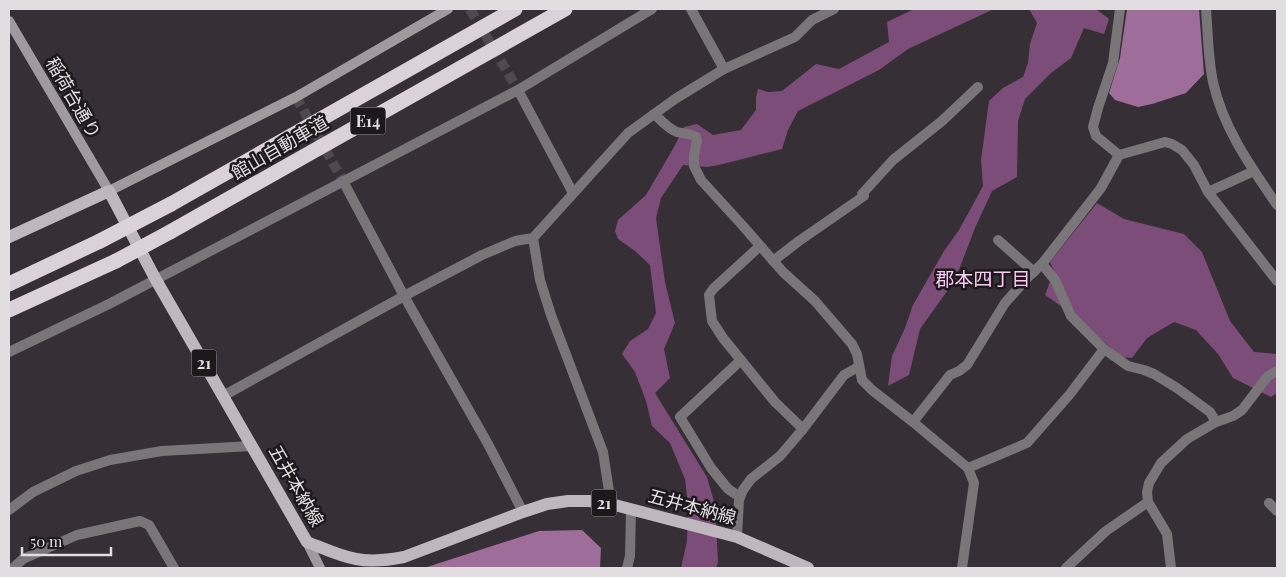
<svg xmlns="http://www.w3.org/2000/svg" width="1286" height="577" viewBox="0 0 1286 577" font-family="'Playfair Display','Noto Sans JP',serif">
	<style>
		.forest { fill: #7c4d78 }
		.water { fill: #9e6d9a }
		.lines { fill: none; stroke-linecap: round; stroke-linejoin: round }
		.street-tunnel { stroke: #504950; stroke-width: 10; stroke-dasharray: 10 5; stroke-linecap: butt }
		.street { stroke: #797578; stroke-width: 10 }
		.secondary { stroke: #a09a9f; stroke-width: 10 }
		.primary { stroke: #bfb7be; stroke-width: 12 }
		.highway { stroke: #dbd1d9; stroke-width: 15 }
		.highway-bridge { stroke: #dbd1d9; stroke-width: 15 }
		.labels { text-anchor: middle; stroke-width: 5; stroke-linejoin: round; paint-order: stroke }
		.shield { fill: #1c181b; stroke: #a6a2a6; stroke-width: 1 }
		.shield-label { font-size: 16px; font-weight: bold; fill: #e1dde1 }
		.street-label { font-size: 18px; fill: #e1dde1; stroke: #1c181b }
		.neighbourhood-label { font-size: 19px; fill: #fac8f5; stroke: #1c181b }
	</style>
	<rect width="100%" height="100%" fill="#362f36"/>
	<!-- forest -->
	<g class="forest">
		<polygon points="914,9 994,9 908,49 879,70 798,111 788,130 782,149 723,164 708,167 683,165 661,198 656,218 665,282 675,323 664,349 670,378 655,393 707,477 715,505 718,562 716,568 681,568 687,541 688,505 685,479 670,443 652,426 646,401 635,372 622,354 630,341 648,329 656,313 650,265 635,251 618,239 615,231 618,220 646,195 674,147 684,127 697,124 713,135 741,130 756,110 756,97 758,89 768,92 782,91 816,64 839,69 889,42 887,22"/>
		<polygon points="1029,9 1096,9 1109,19 1104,34 1084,28 1071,58 1051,73 1025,99 1018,121 1017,177 992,191 975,228 955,280 920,329 909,375 888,386 892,356 905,328 913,305 944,251 959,230 983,186 981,160 989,101 1003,88 1023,77 1028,63 1030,44 1037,23"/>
		<polygon points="1097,203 1124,219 1184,234 1202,252 1230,321 1254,352 1277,354 1277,393 1271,397 1233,378 1218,354 1196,330 1174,322 1147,338 1132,358 1121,357 1078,318 1045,295 1054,271 1050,262"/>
	</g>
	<!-- water -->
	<g class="water">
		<polygon points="1127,9 1199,9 1204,74 1186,93 1152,104 1138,107 1115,100 1109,93 1120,58"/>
		<polygon points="582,530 601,548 600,568 424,568 539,531"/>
	</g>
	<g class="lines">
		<!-- street-tunnel -->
		<g class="street-tunnel">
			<polyline points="470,9 518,90"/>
			<polyline points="296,97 343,181"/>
		</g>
		<!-- street -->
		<g class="street">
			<polyline points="691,9 724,69"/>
			<path d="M1206,9C1208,33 1208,58 1213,82C1223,128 1251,167 1277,205"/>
			<polyline points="518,90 573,193"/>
			<path d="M654,114C661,120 668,129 677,132C684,134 690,133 696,137L697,141L694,155V166L701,180L743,226L783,272L815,301L852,344L857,354L862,380L872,390L913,422L968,468L974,483L962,568"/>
			<polyline points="1119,155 1096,136 1093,127 1098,108 1113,63 1120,9"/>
			<polyline points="343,181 404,296 488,444 523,512"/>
			<polyline points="1208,192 1254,171"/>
			<polyline points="862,194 893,160 942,121 978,87"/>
			<polyline points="533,238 540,280 551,315 603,452 611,504"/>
			<polyline points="998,240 1034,272"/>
			<polyline points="760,246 713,289 709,295 712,321 723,338 775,402 803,429"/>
			<polyline points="773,261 799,241 864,196"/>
			<polyline points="1042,264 1055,280 1071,316 1104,349 1128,366 1144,370 1154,374 1177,388 1210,412 1216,422"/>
			<polyline points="9,352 109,304 518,90 652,9"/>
			<polyline points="223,396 404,296 482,255 515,241 533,238 628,133 675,99 724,69 795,37 812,20 834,9"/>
			<polyline points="913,422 950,375 959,371 967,365 1005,303 1029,276 1042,264 1101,188 1119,155 1165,142 1172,144 1182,150 1194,165 1208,192 1277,281"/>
			<polyline points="968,468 1027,443 1070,394 1104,349"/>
			<polyline points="740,497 728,489 711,468 680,417 741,360"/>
			<polyline points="1269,503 1277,511"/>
			<polyline points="9,510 33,492 76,471 110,460 162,451 252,446"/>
			<polyline points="737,537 739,500 743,490 751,479 780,456 803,429 844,375 858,367"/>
			<polyline points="13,568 23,559 77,535 140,521 149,525 174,568"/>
			<polyline points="627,568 630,556 631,509"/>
			<polyline points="1066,568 1106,531 1148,502"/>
			<polyline points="1171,568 1167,534 1148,502 1147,492 1149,483 1161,463 1187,439 1216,422 1233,416 1242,410 1268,376 1277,371"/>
		</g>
		<!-- secondary -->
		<g class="secondary">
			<polyline points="9,21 109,191 296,97 448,9"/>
			<polyline points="307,542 320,568"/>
		</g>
		<!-- primary -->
		<path class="primary" d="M9,237L109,191L156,280L307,542C323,548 339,556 356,559C372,562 389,560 404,557L523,512L547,504L568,501H589L611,504L737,537L808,568"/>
		<!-- highway -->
		<g class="highway">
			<polyline points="171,204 515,9"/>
			<polyline points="170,232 565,9"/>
			<polyline points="9,284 100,241"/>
			<polyline points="9,310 116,261"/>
		</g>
		<!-- highway-bridge -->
		<g class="highway-bridge">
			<polyline points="100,241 171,204"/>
			<polyline points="116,261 170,232"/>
		</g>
	</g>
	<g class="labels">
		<!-- shield labels -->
		<g class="shield">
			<rect x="350.5" y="107.5" width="35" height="27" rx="4"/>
			<rect x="191.5" y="349.5" width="25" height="27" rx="4"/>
			<rect x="591.5" y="489.5" width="25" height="27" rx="4"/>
		</g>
		<g class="shield-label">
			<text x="368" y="127">E14</text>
			<text x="204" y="369">21</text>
			<text x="604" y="509">21</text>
		</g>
		<!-- street labels -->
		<g class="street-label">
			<text transform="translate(73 98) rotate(60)" y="6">稲荷台通り</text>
			<text transform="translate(280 148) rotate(-30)" y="6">館山自動車道</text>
			<text transform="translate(296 486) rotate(60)" y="6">五井本納線</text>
			<text transform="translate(692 507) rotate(15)" y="6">五井本納線</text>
		</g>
		<!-- neighbourhood labels -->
		<g class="neighbourhood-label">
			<text x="983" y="286">郡本四丁目</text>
		</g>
	</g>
	<!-- border -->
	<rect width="1286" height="577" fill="none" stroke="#e1dde1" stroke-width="20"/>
	<!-- scale -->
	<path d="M22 547v8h89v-8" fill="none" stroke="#e1dde1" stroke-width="2.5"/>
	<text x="30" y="547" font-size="15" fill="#e1dde1" stroke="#1c181b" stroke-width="4" paint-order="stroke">50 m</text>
</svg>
